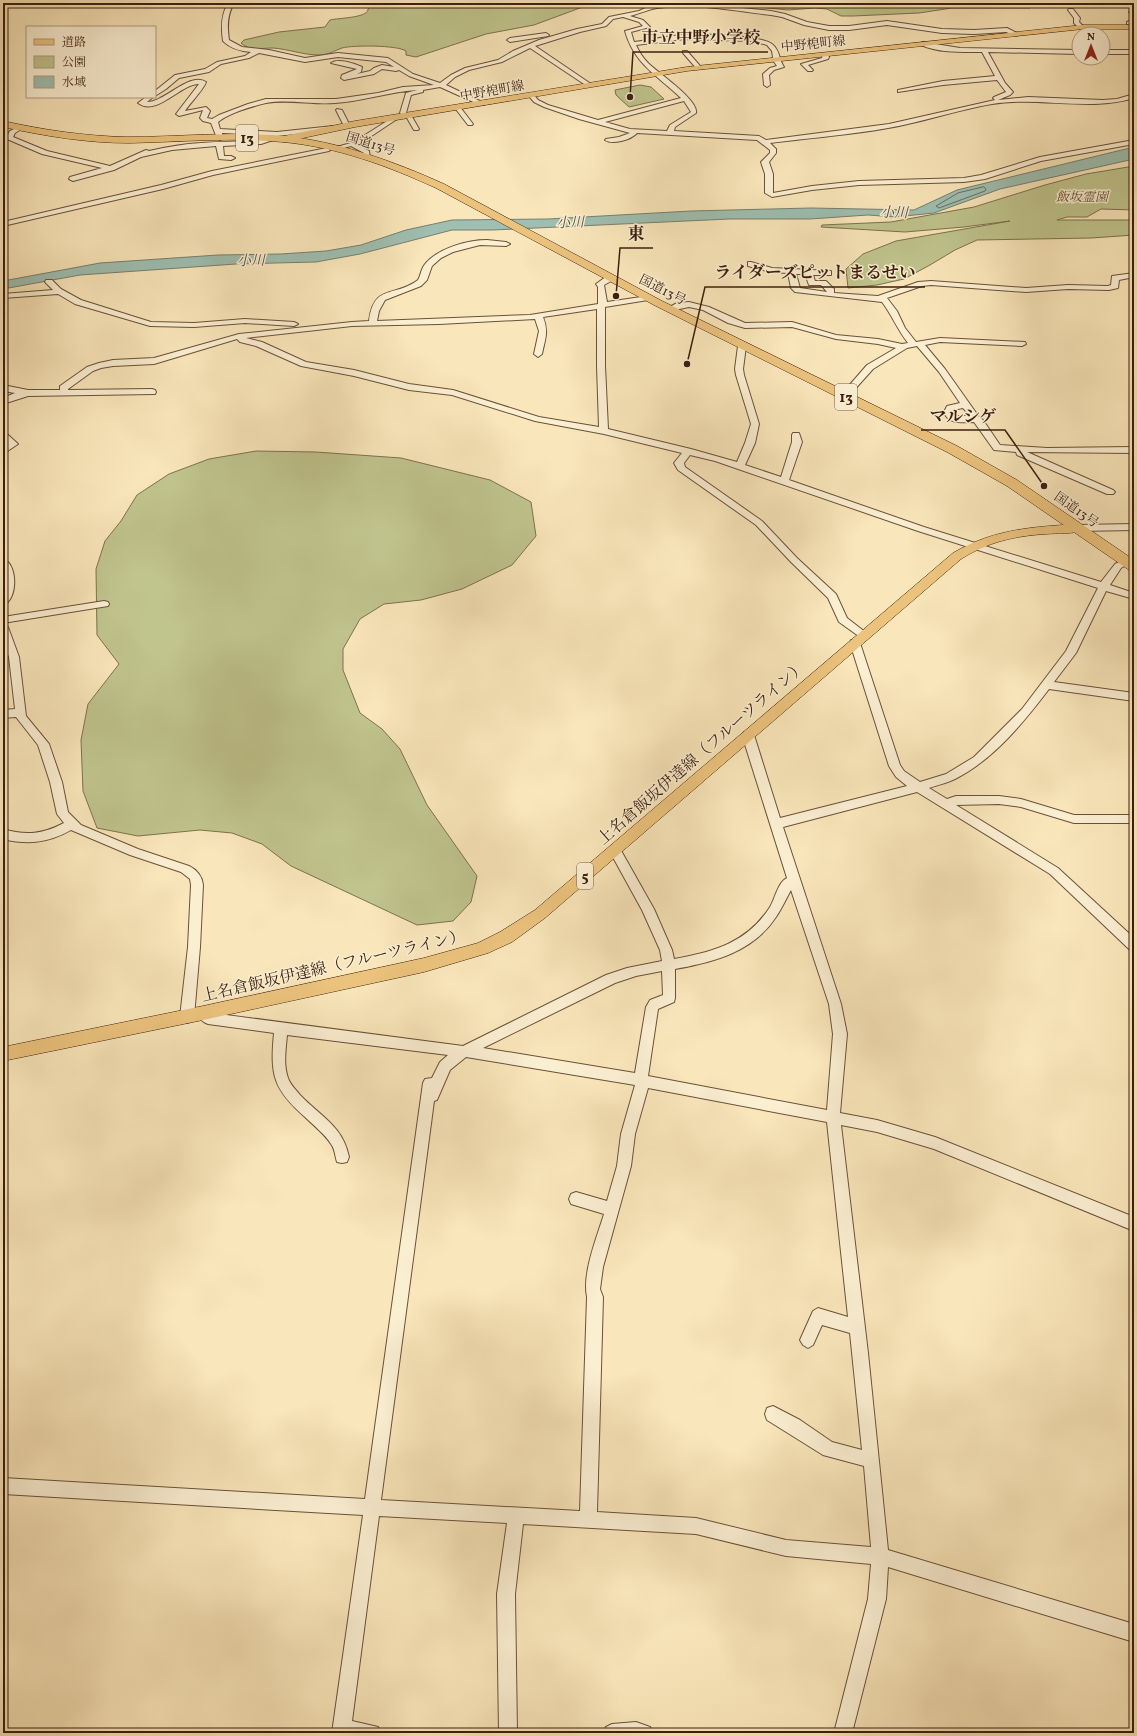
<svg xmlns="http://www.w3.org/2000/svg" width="1137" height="1736" viewBox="0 0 1137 1736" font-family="Vollkorn,'Noto Serif JP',serif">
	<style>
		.green { fill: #c0c48d; stroke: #7e714d }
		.water { fill: #9ebfb1; stroke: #777f6f }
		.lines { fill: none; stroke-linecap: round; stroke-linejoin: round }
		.shore { stroke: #6d6e5f; stroke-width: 1 }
		.minor-casing { stroke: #6b5038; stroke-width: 2 }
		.major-casing { stroke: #3c1e0d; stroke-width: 1 }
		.highway-casing { stroke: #3c1e0d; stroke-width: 1 }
		.minor { fill: #fbefd2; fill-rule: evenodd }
		.major { fill: #ecc37d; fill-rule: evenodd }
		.highway { fill: #ecc37d; fill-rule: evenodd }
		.labels { text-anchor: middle; stroke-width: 3; stroke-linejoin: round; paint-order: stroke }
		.far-street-label { font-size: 13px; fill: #3c1e0d; stroke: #fbefd2 }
		.far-park-label { font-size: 13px; font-style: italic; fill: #645033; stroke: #fbefd2 }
		.far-water-label { font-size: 14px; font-style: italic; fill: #594e3e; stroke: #fbefd2 }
		.shield { fill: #fbefd2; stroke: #755d48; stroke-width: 1 }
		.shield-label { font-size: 15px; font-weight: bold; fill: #3c1e0d }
		.street-label { font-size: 16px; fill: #3c1e0d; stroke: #fbefd2 }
		.leader { fill: none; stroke: #3c1e0d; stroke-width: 1.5 }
		.callout-dot { fill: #3c1e0d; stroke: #fbefd2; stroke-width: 1.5 }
		.callout-label { font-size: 17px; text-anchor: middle; font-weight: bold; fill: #3c1e0d; stroke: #fbefd2; stroke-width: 3; stroke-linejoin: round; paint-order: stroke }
	</style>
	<rect width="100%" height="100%" fill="#f9e6ba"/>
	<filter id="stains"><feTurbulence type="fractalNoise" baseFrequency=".005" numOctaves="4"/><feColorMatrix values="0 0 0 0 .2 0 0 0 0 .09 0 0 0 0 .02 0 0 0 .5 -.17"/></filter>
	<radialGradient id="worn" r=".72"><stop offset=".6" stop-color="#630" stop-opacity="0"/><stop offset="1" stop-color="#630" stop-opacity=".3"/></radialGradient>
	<!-- green -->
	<g class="green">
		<path d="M369,3C380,3 397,6 406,3H617L588,5L534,25L486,34L416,57L406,55V51C397,45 353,45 342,48C334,51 328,55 319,55C303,55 288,49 273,48C262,48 249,51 241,43L244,40L279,32L325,27L330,20C338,18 366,18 368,10C369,7 368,5 369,3Z"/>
		<polygon points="717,3 1044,3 1030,8 952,8 919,13 853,16 841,16 827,9 815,8 788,10"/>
		<polygon points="640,85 651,87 664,99 629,107 616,95 615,90"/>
		<polygon points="1134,166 1134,210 1101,209 1087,217 1067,217 1057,220 1134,220 1134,235 1091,238 977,240 955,250 930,265 904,279 877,285 848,288 846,269 863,254 896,241 1010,221 964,227 905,232 821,227 822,225 891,222 974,207 1045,185 1086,174"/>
		<polygon points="256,451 316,452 401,458 490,480 531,502 536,536 512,565 462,589 421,600 384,604 360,619 343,649 343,670 360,713 382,729 400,749 427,805 477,876 471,902 453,921 417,925 291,866 262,844 232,833 200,830 138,836 97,828 83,791 81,740 88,704 119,664 97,635 96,569 105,541 121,521 137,495 169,474 209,459"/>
	</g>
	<!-- water -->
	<polygon class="water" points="1134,147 1134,159 1000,189 934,213 895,217 868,215 810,219 729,219 493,230 452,230 360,254 316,262 236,264 80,275 3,289 3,281 100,263 218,255 281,254 326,251 361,245 406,230 452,220 548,219 691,211 811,208 914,210 957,190"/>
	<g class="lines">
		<!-- shore -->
		<polygon class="shore" points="984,187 986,189 985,191 939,208 936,206 958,193"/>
		<defs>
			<g id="minor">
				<polygon points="3,3 7,3 3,6"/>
				<path d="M228,3H234C227,15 227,27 229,40L242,47L269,50L305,58L338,53L388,58L413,74L440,83L451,75L465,68L498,60L513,51L539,40L577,29L602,24L609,17L639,11L654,4L693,3L771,11L785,14L807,22L829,26H849L887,21L942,29L974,30L1007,28L1019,34L1016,36L1006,32L974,34L942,33L887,25L849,30H829L804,25L782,17L771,15C734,11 694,2 657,8C649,9 639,14 630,16L643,20L650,27L631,32L634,42C651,40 667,36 683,35C699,34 761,35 772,44C780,50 779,60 784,67L774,70L769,75L770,85L767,87L764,85L763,74L770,68L777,66L772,59L773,57L772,51L767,45L753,41L684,39L636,45C639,52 643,58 648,63C658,73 699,100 696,113L675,127L674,131L759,136L766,140L889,124L995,100L993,98L994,97L1006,92L997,80L943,85L898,92V90L943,81L995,76L982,52C962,52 939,53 921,45V43L923,42L960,48L1079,50V54L988,52L1005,83L1013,92L1010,95L998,100L1028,97L1103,100L1117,99L1134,94V98C1089,112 1039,96 992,104C957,110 923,122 888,128C849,135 809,138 770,143L776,149V153L769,162L773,174V193L812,186L859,181L964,178L981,175L1040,157L1134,140V144L1041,161L985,179L964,182L859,185L812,190L772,197L765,193V174L761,162L770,153V150L757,140L637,133C631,140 612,145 605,140L606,139L619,137L630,133L579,119L544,107L534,102L528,95L529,94H533L538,100L548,105L598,120L681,98C658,76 634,64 625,31L643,26L639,22L623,17L613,19L606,26L580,32L535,46L591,84V86H587L530,48L502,62L469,70L455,77L446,85L484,103V105H480L440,87L423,90V92L411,95L406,113L411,115L419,129L418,130H414L407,118L404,117L400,113L406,93L417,90C389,92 363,101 335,103C312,105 289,99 266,103C257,105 248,108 239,111C232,114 224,117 218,122L220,129L277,132L333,126L336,128L333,130L277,136L222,133L223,138L220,140L217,138L211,123L203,121L200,118L203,110L179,116L176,114L199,84C180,84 157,117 138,103L146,97H153L147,102C165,102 190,71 206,82C204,89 190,103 185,111L206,107L210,111L207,118L212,119L219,115L248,104L266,99H336L378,93L403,87L434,85L409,76L399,70L396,71L382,69L374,74L344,80L341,78L342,75L357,69L331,63C338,58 354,63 362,67L361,72L357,74L370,71L374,68L382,65L394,67L386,62L338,57L305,62L259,53L249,58L221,64L209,72L179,78L166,89L155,96V91L175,75L205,69L217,62L245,56L251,52C241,51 231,49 223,41C221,28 221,15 228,3ZM684,101L691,112L670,125L667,131L630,129L605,122Z"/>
				<polygon points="1069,9 1073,9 1080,18 1079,22 1084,27 1083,28 1079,28 1074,23 1074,18 1068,10"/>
				<polygon points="1132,10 1134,11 1134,15 1129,12"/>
				<polygon points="1129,21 1134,21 1134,25 1127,24 1127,22"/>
				<polygon points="546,33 549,35 548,36 510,42 507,40 510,38"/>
				<rect x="1103" y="50" width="31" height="4"/>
				<polygon points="683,51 687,51 701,67 701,69 697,69 683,53"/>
				<polygon points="823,53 827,53 829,57 828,59 808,65 813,70 812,71 808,71 801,64 822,58"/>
				<polygon points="456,107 460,107 473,124 472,125 468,125 455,108"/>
				<polygon points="337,109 342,110 350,126 349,127 344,126 336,110"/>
				<polygon points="395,116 400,117 358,145 369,151 370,158 366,158 364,153 351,146 340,149 337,147 354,142"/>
				<path d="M18,127L23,128L15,133L13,137L47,151L110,166L146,150L149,151C166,147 184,144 201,143C225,141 250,143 273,137L276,139L261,144L223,146L224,156H231L235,158L231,160L219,159L216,146L172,150L141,157L114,170L73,181L69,179L70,177L102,168L42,154L7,139L6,138L10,131Z"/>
				<polygon points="327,148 330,150 329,151 213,175 163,189 3,226 3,222 161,185 212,171"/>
				<path d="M487,240L506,242L510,244L506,246L480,245L453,252L441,258L432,266L427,280L421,286L385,300L379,311L377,321L530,315L598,304V287L596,284L607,276H613V280L604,285L607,302L648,296L652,298L648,300L605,307V366L608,429L691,449L737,462L745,443L751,424L736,375L735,369L738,346L739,344H745L746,346L743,369L744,375L759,424L755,443L745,465L781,477L792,442V435L793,433H799L802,442L789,480L924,527L1101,582L1115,564L1126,559L1131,562L1121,568L1110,585L1134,593V599L1106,591L1076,653L1054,682L1134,693V701L1049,689C1024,722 993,760 955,779C947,783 937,785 929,788L947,799L956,796H999L1021,799L1074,815H1134V823H1074L1021,807L999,804L956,805L1058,868L1134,938V951L1130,950L1050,874L917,792L783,827L841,1004L847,1034L840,1113L877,1120L935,1137L1134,1217V1231L934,1149L877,1132L841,1125L868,1353L888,1550L1134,1624V1642L888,1567L886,1599L852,1733H834L868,1599L871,1564L786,1556L696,1534L523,1524L515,1594L517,1733H499L497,1594L507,1523L379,1516L352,1721L378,1727L381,1733H332L363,1515L3,1494V1478L365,1499L423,1083L425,1079L432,1078L440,1062L448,1055L287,1035C286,1048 283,1064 288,1078C290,1084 296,1090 300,1095C320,1116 343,1126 349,1157L347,1162L342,1163L337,1162C335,1156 335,1149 331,1144C325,1134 314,1126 305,1117C273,1089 270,1075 274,1033L208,1024C202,1022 199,1018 196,1013L198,1009L203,1007L211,1013L463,1046L606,975L627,968L662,961L660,950L642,910L609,850L611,847L615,845L619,847L654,909L672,950L674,959C713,952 747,943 770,907C775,899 778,882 787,878L742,735L744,732H752L754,735L780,818L907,786L896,777L889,766L850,643L851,640H859L860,643L900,765L904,771L920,782L946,774L974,757L1022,709L1066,651L1098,588L918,531L715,461L690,455L684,463L685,467L762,521L797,558L836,594L847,618L869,635L868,637H860L839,622L828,598L791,562L756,525L678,470L674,463L682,453L604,434L535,421L452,395L409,390L354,376L301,366L256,346L240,342L237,339L154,364L113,366L101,368L93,371L68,389V390L152,389L155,390L156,392L155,394L28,396L3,404V398L15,393L3,391V385L28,390H60V386L87,367L99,363L113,360L154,358L239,334L352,322L369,321C374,283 394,298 418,280C421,275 421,268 426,263C439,248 468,240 487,240ZM597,309V366L599,427L539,417L453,390L409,384L354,370L306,362L262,342L246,338L352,326L439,324L535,319L539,331L534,354L538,357L542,354C545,339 549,332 543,317ZM791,890L829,1004L833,1034L827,1110L648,1076L658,1009L674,1002L675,998V969C714,962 753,952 776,917C782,908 786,899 791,890ZM662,971L663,995L650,1000L646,1007L635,1073L483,1048L615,983L636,976ZM466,1057L635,1085L621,1134L617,1166L607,1201L576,1192L571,1194L569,1199L571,1204L604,1214C597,1237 582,1273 587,1297L580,1511L381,1500L434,1101L437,1100L450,1070ZM648,1088L827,1122L848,1317L818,1308L813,1311L800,1340L803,1345L808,1348L813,1345L822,1325L850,1333L862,1450L832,1442L800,1420L773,1406L767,1408L765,1414L767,1420L823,1455L864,1466L871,1547L786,1540L696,1518L597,1512L603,1297L600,1289L603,1267L631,1166L635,1134Z"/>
				<path d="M748,262H751L772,268L831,271V275H813L815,281H826L834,289V293L878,296L918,282L931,281L1026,288L1068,285L1108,286L1111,285L1112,276L1134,273V277L1119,280L1118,288L1109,290L1068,289L1026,292L931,285L922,286L887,298L897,311L905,328L916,342L940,338L1025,342L1026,344L1022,346L940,342L925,345L945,369L979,417L983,420L1000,445L1047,448L1134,447V453L1027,452L1113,490L1115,492L1113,494H1107L1017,455L1016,452L994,450L974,422C963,422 948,425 944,412L947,406L960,403L939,372L917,346L907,348L873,369L847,398L844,399L840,396L867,365L896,348L878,344L836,339L792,327L745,328L728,323L703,310L689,307L670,311L666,309L677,303L689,302L709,307L745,323L792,322L836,335L878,339L902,344L908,343C897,329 892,315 882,302L795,292L791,288L788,273L771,272L748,266ZM796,274H805L809,285H821L827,292L800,288ZM963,408L970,416H957L953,414V410Z"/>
				<polygon points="46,280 52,280 61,289 81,300 151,322 194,323 245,319 294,322 298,324 294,326 245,323 194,327 150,326 75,304 58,294 3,298 3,294 53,290 45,282"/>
				<polygon points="3,432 6,433 18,444 3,454 3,447 7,444 3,440"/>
				<polygon points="1134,524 1134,530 1078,531 1073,528 1078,525"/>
				<path d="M3,559C18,563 18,601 3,605L5,582Z"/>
				<polygon points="104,601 108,602 109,604 108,606 3,623 3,617"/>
				<path d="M3,624L8,627L19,657L26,716L49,744L62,782L68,812L81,825L138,849L189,866C197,870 202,876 203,885L200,947L194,1017L192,1021L187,1023L182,1021L180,1017L188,947L191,885L190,879L181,872L130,855L71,830C48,843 28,845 3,839V829C26,836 43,834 64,823L57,814L50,782L38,745L16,717L3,718V710L15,709L9,657L3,641Z"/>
				<polygon points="636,1722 650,1727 653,1733 603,1733 606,1727 612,1724"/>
			</g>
			<g id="major">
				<polygon points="1083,25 1134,25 1134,29 1083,29 687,71 355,127 284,142 280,139 284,136 355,121 687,67"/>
				<path d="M1078,524L1082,525L1084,528L1082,531C1071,534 1058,533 1046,534C1014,536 988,542 961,559L545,918L512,942L488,953L424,972L203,1020L3,1061V1047L203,1006L424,958L478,943L500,932L535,910L953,553C994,529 1032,527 1078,524Z"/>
			</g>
			<path id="highway" d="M3,121C44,130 84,136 126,137C179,137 232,131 284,136C340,142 393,161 444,184L662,301L957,446L1017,480L1134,560V572L1129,570L1007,486L947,452L654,305L436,188C388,166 337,147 283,142C232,137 180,142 129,143C86,143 45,136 3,127Z"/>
		</defs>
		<!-- minor casing -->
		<use href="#minor" class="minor-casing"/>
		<!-- major casing -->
		<use href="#major" class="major-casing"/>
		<!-- highway casing -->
		<use href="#highway" class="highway-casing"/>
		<!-- minor -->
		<use href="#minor" class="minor"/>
		<!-- major -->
		<use href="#major" class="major"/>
		<!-- highway -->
		<use href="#highway" class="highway"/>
	</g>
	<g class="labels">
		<!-- far-street labels -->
		<g class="far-street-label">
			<text transform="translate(813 43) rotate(-6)" y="5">中野梍町線</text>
			<text transform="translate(492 90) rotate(-10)" y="5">中野梍町線</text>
			<text transform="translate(371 143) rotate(17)" y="5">国道13号</text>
			<text transform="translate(663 289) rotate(27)" y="5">国道13号</text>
			<text transform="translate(1077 509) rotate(35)" y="5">国道13号</text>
		</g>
		<!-- far-park labels -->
		<g class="far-park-label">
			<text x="1082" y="201">飯坂霊園</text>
		</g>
		<!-- far-water labels -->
		<g class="far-water-label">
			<text transform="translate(894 212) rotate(1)" y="5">小川</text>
			<text transform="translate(570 222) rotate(-2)" y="5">小川</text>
			<text transform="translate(251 260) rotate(-1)" y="5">小川</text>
		</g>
		<!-- shield labels -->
		<g class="shield">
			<rect x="236" y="125" width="22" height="26" rx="3"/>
			<rect x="835" y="384" width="22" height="26" rx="3"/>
			<rect x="577" y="863" width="16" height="26" rx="3"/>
		</g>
		<g class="shield-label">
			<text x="247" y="143">13</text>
			<text x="846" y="402">13</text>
			<text x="585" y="881">5</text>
		</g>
		<!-- street labels -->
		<g class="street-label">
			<text transform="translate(701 752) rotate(-41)" y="6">上名倉飯坂伊達線（フルーツライン）</text>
			<text transform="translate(333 965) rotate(-13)" y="6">上名倉飯坂伊達線（フルーツライン）</text>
		</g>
	</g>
	<!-- callouts -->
	<path class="leader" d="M630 97L633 52H768M616 296L620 248H653M687 364L705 287H925M1044 486L1005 430H921"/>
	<g class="callout-dot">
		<circle cx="630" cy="97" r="4"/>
		<circle cx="616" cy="296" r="4"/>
		<circle cx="687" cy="364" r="4"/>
		<circle cx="1044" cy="486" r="4"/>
	</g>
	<g class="callout-label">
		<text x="701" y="43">市立中野小学校</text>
		<text x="636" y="239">東</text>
		<text x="815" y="278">ライダーズピットまるせい</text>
		<text x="963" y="422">マルシゲ</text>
	</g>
	<!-- margin -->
	<rect width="1137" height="1736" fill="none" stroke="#f9e6ba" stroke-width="16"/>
	<rect x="4" y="4" width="1129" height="1728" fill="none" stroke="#3c1e0d" stroke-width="2"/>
	<rect x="8" y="8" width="1121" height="1720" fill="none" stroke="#3c1e0d"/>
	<!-- legend -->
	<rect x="26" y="26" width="130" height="72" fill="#fbefd2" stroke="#af9b83"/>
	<rect x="34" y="39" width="20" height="6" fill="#ecc37d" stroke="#af9b83"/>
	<text x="62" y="46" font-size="12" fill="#3c1e0d">道路</text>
	<rect x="34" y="56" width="20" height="12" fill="#c0c48d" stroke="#af9b83"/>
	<text x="62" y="66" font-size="12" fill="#3c1e0d">公園</text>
	<rect x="34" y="76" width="20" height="12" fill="#9ebfb1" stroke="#af9b83"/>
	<text x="62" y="86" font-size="12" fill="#3c1e0d">水域</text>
	<!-- north arrow -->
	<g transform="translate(1091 46)"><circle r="19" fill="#fbefd2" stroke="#af9b83"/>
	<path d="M0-3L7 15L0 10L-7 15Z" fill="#8f2418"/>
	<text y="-6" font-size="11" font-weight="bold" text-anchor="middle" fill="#3c1e0d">N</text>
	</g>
	<rect width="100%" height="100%" filter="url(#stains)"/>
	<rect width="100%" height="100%" fill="url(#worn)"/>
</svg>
